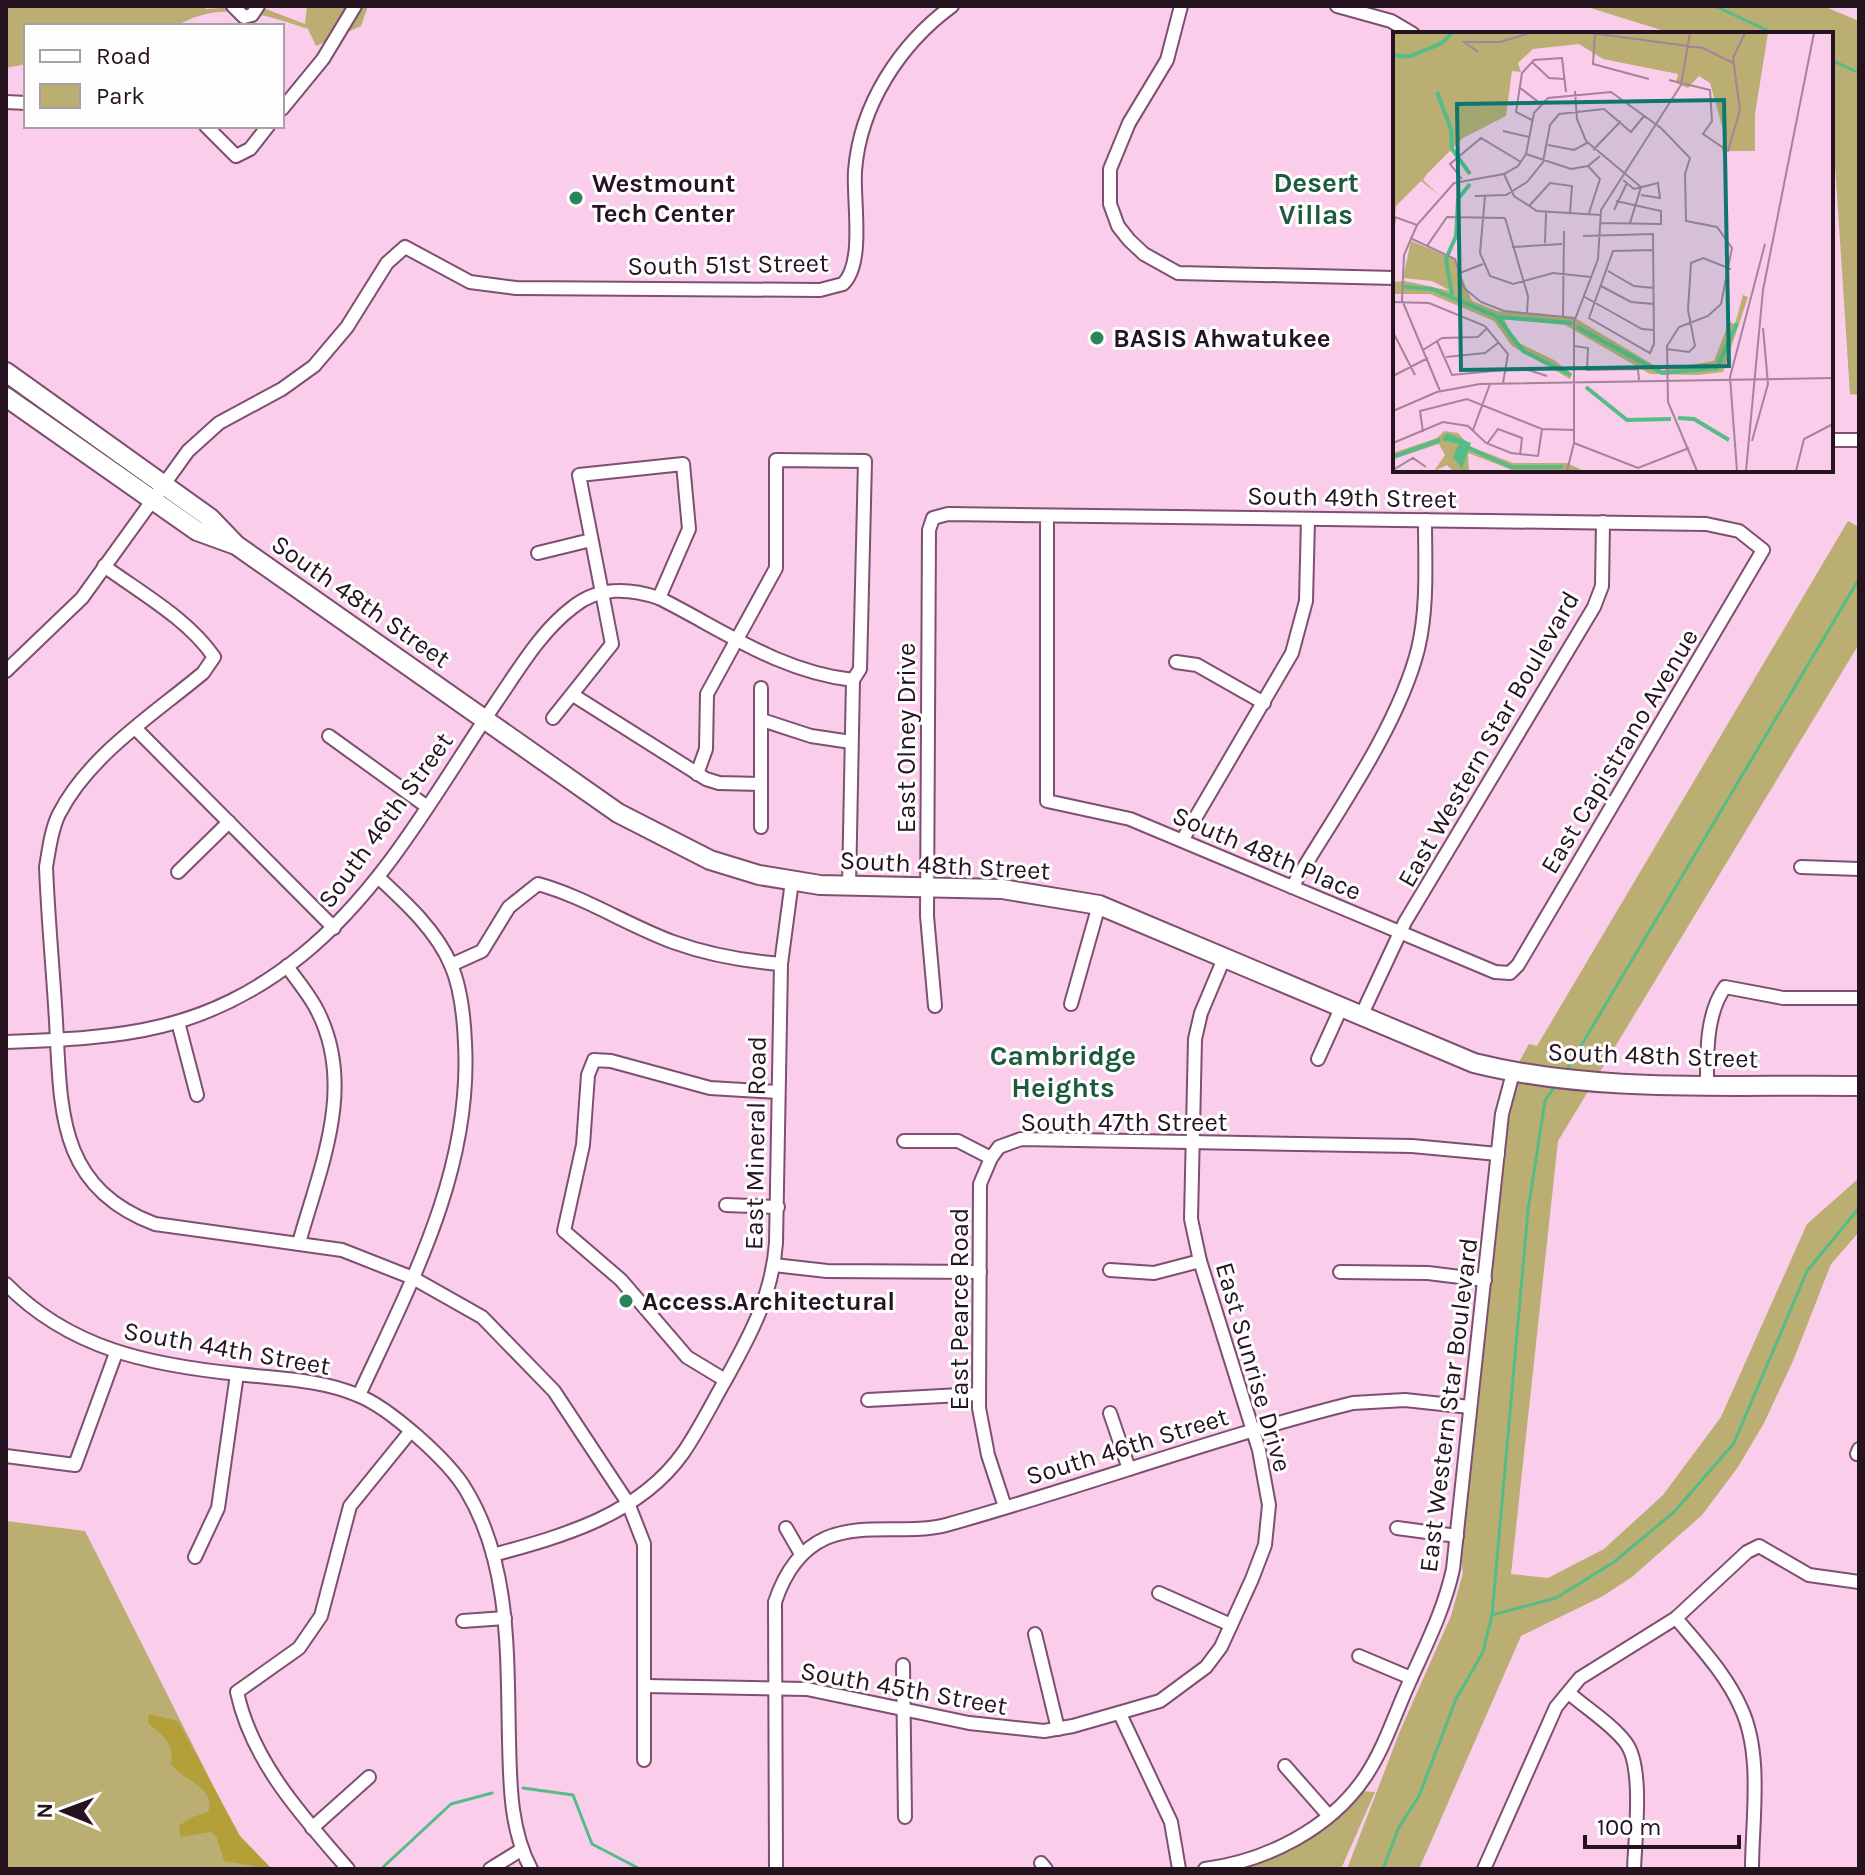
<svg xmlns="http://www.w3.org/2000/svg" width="1865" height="1875" viewBox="0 0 1865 1875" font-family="Karla,sans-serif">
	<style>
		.green { fill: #baae72 }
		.forest { fill: #b3a039 }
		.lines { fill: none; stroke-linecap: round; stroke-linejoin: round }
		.stream { stroke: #55bc88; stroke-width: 3 }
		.minor-casing { stroke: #7e4f70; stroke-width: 16 }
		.secondary-casing { stroke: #7e4f70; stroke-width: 22 }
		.minor { stroke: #fff; stroke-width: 12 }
		.secondary { stroke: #fff; stroke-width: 18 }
		.poi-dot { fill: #2b855a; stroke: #fefefe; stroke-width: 3 }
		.labels { text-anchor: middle; stroke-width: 6; stroke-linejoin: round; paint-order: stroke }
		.poi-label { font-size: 26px; font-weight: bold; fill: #261320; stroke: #fefefe; text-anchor: start }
		.street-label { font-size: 26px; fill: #261320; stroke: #fefefe }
		.neighbourhood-label { font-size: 28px; font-weight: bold; fill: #1d5a3d; stroke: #fefefe }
		.inset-river { fill: none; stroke: #55bc88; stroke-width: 4 }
		.inset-road { fill: none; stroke: #a5839a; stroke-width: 2 }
		.view { fill: #0f766e; fill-opacity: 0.15; stroke: #0f766e; stroke-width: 4 }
		.inset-edge { fill: none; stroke: #261320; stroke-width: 4 }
	</style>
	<rect width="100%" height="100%" fill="#facdeb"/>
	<!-- green -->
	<g class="green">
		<path d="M6,6H207L205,9L258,6L305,24L307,6H368L361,26L316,46L308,29C264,14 219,0 177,26H26V64L6,68Z"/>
		<polygon points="1584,6 1823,6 1859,21 1859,395 1850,394 1831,103 1831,34 1674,34"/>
		<polygon points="1848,521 1859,527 1859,644 1558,1141 1511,1574 1548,1578 1604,1549 1663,1495 1721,1417 1807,1224 1859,1178 1859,1232 1831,1264 1793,1361 1764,1423 1738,1467 1702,1515 1632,1577 1603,1596 1521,1636 1419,1869 1347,1869 1400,1731 1451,1616 1463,1573 1457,1536 1513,1073 1529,1044 1537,1046"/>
		<polygon points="6,1521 85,1531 238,1835 269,1869 6,1869"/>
		<path d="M1361,1791L1375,1792L1341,1869H1237C1286,1858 1332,1831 1361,1791Z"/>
	</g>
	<!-- forest -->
	<path class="forest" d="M149,1714L178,1721L240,1836L272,1869L224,1861L217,1838L211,1832L181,1837L179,1826L190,1818L208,1812C217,1788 181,1779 171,1764C174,1742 164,1737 148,1723Z"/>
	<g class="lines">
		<!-- stream -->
		<g class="stream">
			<polyline points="1715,6 1775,34"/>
			<polyline points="1831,60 1859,73"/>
			<polyline points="1566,1071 1859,579"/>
			<polyline points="1492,1615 1556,1598 1614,1562 1675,1511 1734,1443 1807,1271 1859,1208"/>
			<polyline points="523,1788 573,1795 592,1844 640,1869"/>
			<polyline points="381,1869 451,1804 492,1793"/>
			<polyline points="1383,1869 1398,1829 1419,1796 1456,1699 1483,1652 1492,1615 1528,1210 1545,1101 1557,1083"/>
		</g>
		<defs>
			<g id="minor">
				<polyline points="233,6 244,17 252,15 258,6"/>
				<polyline points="1181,6 1167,60 1129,123 1110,169 1110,204 1118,226 1129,240 1144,254 1178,273 1395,278"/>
				<polyline points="1337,6 1391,21 1413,34"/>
				<polyline points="6,102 26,103"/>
				<polyline points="282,109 323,59 355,6"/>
				<polyline points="206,126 236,156 250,149 268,126"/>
				<polyline points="1831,440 1859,440"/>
				<polyline points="538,553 591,540"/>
				<path d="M104,566C141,593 188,619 214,657L203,673C154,714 89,755 59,814C51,830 49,850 46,867C48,918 53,969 56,1021C61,1110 57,1187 155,1224L342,1250L413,1278L482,1317L554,1391L628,1503L644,1544V1760"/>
				<polyline points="1176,662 1197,665 1264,703"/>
				<path d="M6,671L82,598L188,451L219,423L282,389L314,366L347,327L387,263L405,247L470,282L516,288L820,290L843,284C865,263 853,201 855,171C860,105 900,44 952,6"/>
				<polyline points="573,695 706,779 719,783 761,784"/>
				<polyline points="553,718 612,644 579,475 683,464 689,529 659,598"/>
				<polyline points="762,720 811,736 851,742"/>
				<polyline points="136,729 334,928"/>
				<polyline points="329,736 426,806"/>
				<polyline points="697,774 706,749 707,694 776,568 776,460 865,461 860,669 853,680"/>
				<polyline points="761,827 761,688"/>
				<polyline points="1183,839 1292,653 1306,601 1308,519"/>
				<polyline points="1801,867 1859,869"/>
				<polyline points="178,872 229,822"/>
				<polyline points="849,887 853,680"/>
				<path d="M1292,887C1334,816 1398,728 1418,649C1428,607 1425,563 1425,520"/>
				<path d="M451,965L482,951L509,907L538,884C585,897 627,925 673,942C709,955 743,961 781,964"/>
				<path d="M287,966C297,981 310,995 318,1012C356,1088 320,1167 299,1243"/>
				<polyline points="1071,1004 1099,905"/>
				<polyline points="935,1006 927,916 929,530 933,518 948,514 1706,524 1739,531 1763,550 1518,965 1510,973 1495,972 1130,819 1047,801 1047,516"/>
				<polyline points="1362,1014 1405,922 1594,607 1602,586 1603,522"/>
				<polyline points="178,1022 197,1095"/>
				<path d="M6,1042C124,1038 206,1032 302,955C385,888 438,788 497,701C519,669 541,631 573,607C599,586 629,588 659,598C723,630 780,672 853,680"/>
				<polyline points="1318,1059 1342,1006"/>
				<path d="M1707,1084C1707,1052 1706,1014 1725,987L1783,998H1859"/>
				<polyline points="904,1141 958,1141 991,1158 999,1147 1021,1139 1412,1146 1498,1154"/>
				<polyline points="991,1158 980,1184 979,1408 988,1455 1005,1507"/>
				<polyline points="726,1205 778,1207"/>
				<polyline points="774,1265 827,1271 980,1272"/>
				<polyline points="1110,1270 1154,1273 1200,1261"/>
				<polyline points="1340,1272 1428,1273 1485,1280"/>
				<path d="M6,1284C70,1349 150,1365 238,1374C277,1379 320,1379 357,1395C389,1407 449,1461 466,1490C511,1564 507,1656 509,1739C510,1783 510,1830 531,1869"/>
				<polyline points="725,1380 687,1357 621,1280 564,1231 583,1145 588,1075 594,1060 611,1061 710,1088 777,1092"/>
				<path d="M359,1395C411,1283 472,1170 465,1043C464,1019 461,988 451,965C436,930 405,902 378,877"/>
				<polyline points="868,1400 979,1394"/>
				<polyline points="1110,1413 1129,1469"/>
				<polyline points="1857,1454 1859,1449"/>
				<polyline points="6,1456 75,1465 116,1353"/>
				<polyline points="786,1528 801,1554"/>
				<polyline points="1397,1528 1457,1536"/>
				<path d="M493,1555C563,1536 639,1515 683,1453C699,1430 712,1403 726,1379C751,1334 772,1295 776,1243L781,964L792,881"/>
				<polyline points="195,1557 218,1508 237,1374"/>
				<polyline points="1159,1593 1231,1625"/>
				<path d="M1676,1618C1700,1647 1726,1674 1741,1708C1763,1755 1752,1820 1752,1869"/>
				<polyline points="463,1621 505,1618"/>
				<polyline points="1035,1634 1058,1729"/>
				<polyline points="1359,1656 1411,1678"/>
				<polyline points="903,1665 905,1817"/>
				<polyline points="645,1686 807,1689 969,1723 1044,1731 1073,1726 1160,1701 1206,1667 1221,1647 1252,1579 1265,1545 1269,1505 1259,1450 1200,1261 1191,1219 1195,1039 1201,1013 1225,956"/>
				<path d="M1569,1693C1587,1709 1612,1724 1626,1743C1644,1767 1635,1839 1634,1869"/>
				<polyline points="1120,1714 1171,1822 1179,1869"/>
				<polyline points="1285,1766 1329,1816"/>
				<polyline points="312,1828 369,1777"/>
				<polyline points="1041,1863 1046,1869"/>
				<path d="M348,1869C303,1817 252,1762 237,1692L299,1648L321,1616L350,1506L410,1432"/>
				<polyline points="490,1869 521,1850"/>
				<path d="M776,1869L775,1602C784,1575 799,1550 826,1538C864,1522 908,1535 946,1525C1083,1487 1216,1437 1353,1403L1405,1400L1470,1407"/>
				<path d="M1205,1869C1266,1861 1330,1829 1365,1777C1384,1749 1395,1714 1409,1683C1426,1645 1444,1610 1453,1569L1502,1114L1513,1073"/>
				<polyline points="1484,1869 1556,1707 1580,1678 1676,1618 1747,1552 1759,1546 1809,1575 1859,1582"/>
			</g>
			<g id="secondary">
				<path d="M6,372L210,518L236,545L618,813L710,860L759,875L820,885L1002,889L1099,905L1474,1063C1599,1094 1731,1084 1859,1086"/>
				<polyline points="6,397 197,531 233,544"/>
			</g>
		</defs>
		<!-- minor casing -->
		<use href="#minor" class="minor-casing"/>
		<!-- secondary casing -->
		<use href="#secondary" class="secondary-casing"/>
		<!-- minor -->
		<use href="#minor" class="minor"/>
		<!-- secondary -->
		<use href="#secondary" class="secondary"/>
	</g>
	<!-- markers -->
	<g class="poi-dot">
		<circle cx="576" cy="198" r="8"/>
		<circle cx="1097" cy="338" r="8"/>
		<circle cx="626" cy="1301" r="8"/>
	</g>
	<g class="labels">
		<!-- poi labels -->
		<g class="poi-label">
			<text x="592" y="192">Westmount<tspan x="592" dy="30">Tech Center</tspan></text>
			<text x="1113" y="347">BASIS Ahwatukee</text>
			<text x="642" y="1310">Access.Architectural</text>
		</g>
		<!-- street labels -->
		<g class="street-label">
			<text transform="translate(728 264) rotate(-1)" y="9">South 51st Street</text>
			<text transform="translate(1352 497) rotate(1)" y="9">South 49th Street</text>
			<text transform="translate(361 601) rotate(35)" y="9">South 48th Street</text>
			<text transform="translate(906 738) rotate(-90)" y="9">East Olney Drive</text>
			<text transform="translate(1488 739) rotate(-60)" y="9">East Western Star Boulevard</text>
			<text transform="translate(1619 751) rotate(-59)" y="9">East Capistrano Avenue</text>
			<text transform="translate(385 820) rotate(-54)" y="9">South 46th Street</text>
			<text transform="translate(1267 853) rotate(23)" y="9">South 48th Place</text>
			<text transform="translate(945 865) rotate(3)" y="9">South 48th Street</text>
			<text transform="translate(1653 1055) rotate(2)" y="9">South 48th Street</text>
			<text x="1124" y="1131">South 47th Street</text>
			<text transform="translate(755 1143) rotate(-89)" y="9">East Mineral Road</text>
			<text transform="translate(959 1309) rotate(-90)" y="9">East Pearce Road</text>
			<text transform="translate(227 1348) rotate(10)" y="9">South 44th Street</text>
			<text transform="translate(1254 1367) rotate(74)" y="9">East Sunrise Drive</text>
			<text transform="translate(1448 1405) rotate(-83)" y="9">East Western Star Boulevard</text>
			<text transform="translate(1127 1446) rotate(-17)" y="9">South 46th Street</text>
			<text transform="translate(904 1688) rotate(10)" y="9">South 45th Street</text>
		</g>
		<!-- neighbourhood labels -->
		<g class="neighbourhood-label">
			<text x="1316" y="192">Desert<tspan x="1316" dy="32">Villas</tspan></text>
			<text x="1063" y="1065">Cambridge<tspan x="1063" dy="32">Heights</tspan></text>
		</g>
	</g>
	<!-- overview -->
	<g transform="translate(1393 32)">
		<rect width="440" height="440" fill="#facdeb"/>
		<path d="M0,1H375L362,82V119H329L331,101L317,51L306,44L295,56L283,51L285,42L210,27L186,12L140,17L125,31L128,40L119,39L113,84L70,106L34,142L30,148L46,163L28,149L3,174L2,183ZM18,209L61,227L79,269L104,279L182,286L269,338L321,329L336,290L342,292L350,263L355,265L330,340L304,343L257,342L172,293L111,287L122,309L161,328L179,342L177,347L119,314L101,289L37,262H0V250L12,249L58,259L39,249L10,246ZM51,399L65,401L78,415L120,431H174L189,438L223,439L119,438L75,421L76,439H60L54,433L41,439L52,423L46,412L0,427V421L44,406Z" fill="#baae72"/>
		<path d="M54,401L78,411L69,437L60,425L66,412L48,408Z" fill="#55bc88"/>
		<path class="inset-river" d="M0,23L15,25L49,11L59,1M44,60L58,97L59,117L77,142M11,255L39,257L105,285L179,291M59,264L53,227L63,204L65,167L77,152M105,286L130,319L178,343M184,295L269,341L324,336L344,291M193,355L234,388L278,387M285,386L301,387L336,408M74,415L118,435H170M0,425L47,408"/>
		<path class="inset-road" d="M198,1L310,16L340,31M202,1L200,32L256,47M85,20L71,10H107L137,1M139,30L156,46L171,47M276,48L317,58L319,89L310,102L335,119L347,78L340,26L352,1M126,55L148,72M182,59L184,87L193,109L248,155L237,191M139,88L123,80L129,41L141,28L169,26L173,60M110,99L136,105M155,113L181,118L194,111M200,118L228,89M133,122L178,137L195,134L207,124M195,134L207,147L196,181M111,142L121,164L144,179L208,183M69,147L57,132L88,106L128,130M230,148L241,157L265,151L267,166L248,163M82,164L113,163L134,150L150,130L157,93L166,82L211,77L238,100L251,84M92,164L87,221L97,244L120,252L160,241L198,245M136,174L157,151L179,154L177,181M221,178L234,151M112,186L135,264L134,281M207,191L268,192V179L223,169M0,200L2,185L24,193M190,204L260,202V204L261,312L257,321L196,286L220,219L260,218M17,206L62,227L71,256L88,270L111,279L182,286M152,211L153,181M34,214L54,185L112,186M119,215L169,212M215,239L241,254L261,256M67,241L90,232M208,254L238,270L261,272M190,264L249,297L261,298M0,270L36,271L92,294L115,322L110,351M170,284L171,199M0,300L22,343M44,309L59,343L110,338M181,314L195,316L194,338L245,337L246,348M273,317L296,320L302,314L295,278L298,231L310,226L338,237M30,318L49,306L85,305L94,296M53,325L92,321L105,311M129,336L154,344M0,344L35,326M47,359L9,268L11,223L24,193L61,151L111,142L125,134L133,122L141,81L155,66L218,60L268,96L297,126L292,142L293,189L324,195L339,216L328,272L315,284L286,295L274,314L275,370L304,439M0,379L44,360L87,352L440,346M80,398L97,352M30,400L27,379L74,367L149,397L181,398M359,409L375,352L370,296M0,411L50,390L75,394L93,411L118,421L145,424L149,397M181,411L245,436L296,416M94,412L105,397L129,406L127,423M0,438L20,426L33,435M174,439L181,411V290L205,227L208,178L288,53L297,1M344,439L337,345L372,212M353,439L370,258L421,1M403,439L411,407L440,392"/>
		<path class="view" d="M331,68L336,334L68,338L64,72Z"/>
		<rect width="440" height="440" class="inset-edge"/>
	</g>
	<!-- border -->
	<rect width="1865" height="1875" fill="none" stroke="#261320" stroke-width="16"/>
	<!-- legend -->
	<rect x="24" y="24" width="260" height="104" fill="#fefefe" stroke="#a8a0a5" stroke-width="2"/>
	<rect x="40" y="50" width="40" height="12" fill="#ffffff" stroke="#a8a0a5" stroke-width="2"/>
	<text x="96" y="64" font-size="24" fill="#261320">Road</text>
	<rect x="40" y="84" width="40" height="24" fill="#baae72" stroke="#a8a0a5" stroke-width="2"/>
	<text x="96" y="104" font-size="24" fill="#261320">Park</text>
	<!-- north arrow -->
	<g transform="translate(64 1811) rotate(271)" stroke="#fefefe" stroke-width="6" paint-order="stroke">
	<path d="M0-6L14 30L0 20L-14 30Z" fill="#261320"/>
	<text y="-12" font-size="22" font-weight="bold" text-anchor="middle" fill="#261320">N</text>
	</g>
	<!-- scale -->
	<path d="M1585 1835v12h154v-12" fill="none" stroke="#261320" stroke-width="4"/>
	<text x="1597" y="1835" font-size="24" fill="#261320" stroke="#fefefe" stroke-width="6" paint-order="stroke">100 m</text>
</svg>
